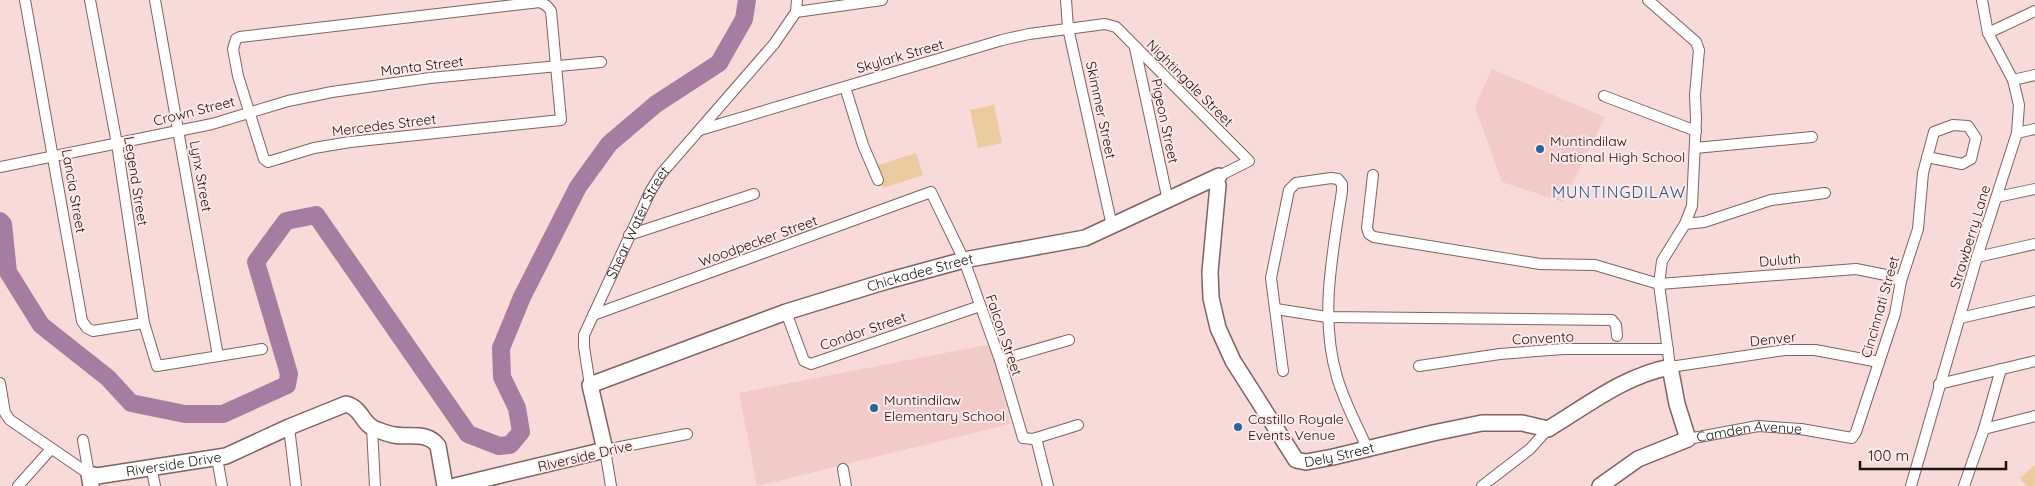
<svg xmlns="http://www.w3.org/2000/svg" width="2035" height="486" viewBox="0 0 2035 486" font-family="Quicksand,sans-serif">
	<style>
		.built { fill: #f2cbc9 }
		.green { fill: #ebca9d }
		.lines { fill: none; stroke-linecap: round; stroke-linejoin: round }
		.river { stroke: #a67ca3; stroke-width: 18 }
		.street-casing { stroke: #7d6362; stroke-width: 12 }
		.secondary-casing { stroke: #7d6362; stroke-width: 18 }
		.street { stroke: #fff; stroke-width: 10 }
		.secondary { stroke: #fff; stroke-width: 15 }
		.poi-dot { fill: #28649b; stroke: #fdeae9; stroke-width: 2 }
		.labels { text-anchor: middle; stroke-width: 4; stroke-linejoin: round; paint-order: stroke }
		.street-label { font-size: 14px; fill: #1d1312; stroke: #fdeae9 }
		.poi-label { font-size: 14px; fill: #1d1312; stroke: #fdeae9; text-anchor: start }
		.quarter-label { font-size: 16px; letter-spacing: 1px; fill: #1f5587; stroke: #fdeae9 }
	</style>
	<rect width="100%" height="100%" fill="#f8dad8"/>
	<!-- built -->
	<g class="built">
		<polygon points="1492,69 1605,117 1563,202 1502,182 1475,107"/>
		<polygon points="991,344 1010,424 757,486 739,393"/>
	</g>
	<!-- green -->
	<g class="green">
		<polygon points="994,105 1002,143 978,148 970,110"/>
		<polygon points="916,153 923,175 883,188 876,166"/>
		<polygon points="2035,465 2035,486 2027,486 2020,478"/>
	</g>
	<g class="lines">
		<!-- river -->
		<polyline class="river" points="0,221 3,224 8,272 41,325 108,378 131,403 185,414 223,414 287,385 289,374 256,262 286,221 316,215 468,434 499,446 510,445 521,432 517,408 502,377 501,348 522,297 578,187 609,144 656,104 719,63 744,19 747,0"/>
		<defs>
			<g id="street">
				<polyline points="25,0 82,321 87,328 93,331 144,323"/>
				<polyline points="90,0 117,144 144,323 157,366 262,349"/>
				<polyline points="155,0 218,356"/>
				<polyline points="1066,0 1068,28 1112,226"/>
				<polyline points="1648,0 1696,42 1699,50 1695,95 1696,119 1692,206 1685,224 1662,261 1659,284 1670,367 1785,350 1815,350 1879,362"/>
				<polygon points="540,2 547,6 551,11 561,120 350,142 314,148 268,162 264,159 238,76 233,49 236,39 240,37"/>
				<polyline points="796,12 882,0"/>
				<polyline points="1988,33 2035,11"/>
				<polyline points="1135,48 1168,201"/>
				<polyline points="2013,80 2035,75"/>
				<polyline points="845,87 863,145 878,180"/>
				<polyline points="1604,96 1696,131"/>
				<polyline points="700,130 1002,40 1029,34 1105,24 1116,27 1249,161 1219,176 1218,182"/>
				<polyline points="2017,133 2035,129"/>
				<polyline points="1695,148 1812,137"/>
				<polyline points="0,167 212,124 288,101 332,92 430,78 601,62"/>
				<polyline points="1373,175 1367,228 1369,234 1374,237 1540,264 1595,265 1659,284 1856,269 1886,275 1901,281"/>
				<polyline points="1997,197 2035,189"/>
				<polyline points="1685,224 1704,222 1771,200 1825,193"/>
				<polyline points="629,235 754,194"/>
				<polyline points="1977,257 2035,244"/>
				<polyline points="1276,309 1327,317 1612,320 1616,325 1617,336"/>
				<polyline points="786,312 804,361 811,364 980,306"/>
				<polyline points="593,315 931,192 964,260 1000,360 1023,438 1033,439 1078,425"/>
				<polyline points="1960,318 2035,301"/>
				<polyline points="1000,360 1069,340"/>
				<polyline points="1419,366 1500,354 1563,349 1668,349"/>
				<path d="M1283,371L1271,278L1289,190L1296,183L1331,178L1338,179L1342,184V191C1333,252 1319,316 1337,377C1344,402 1357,425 1367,448"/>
				<polyline points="0,383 5,413 10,420 89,474"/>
				<polyline points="1939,384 2035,361"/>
				<path id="s1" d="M590,385L584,347V335L650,192L661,174L774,44L796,12L797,0"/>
				<polyline points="289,427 296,486"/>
				<polyline points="372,428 375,486"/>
				<polyline points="1984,429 2035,416"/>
				<polyline points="1036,438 1048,486"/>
				<path id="s2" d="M1688,439L1758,426L1801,429L1852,438L1856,432L1895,314L1901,281L1918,229L1923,173L1934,132L1953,125L1968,126L1976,138L1971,159L1962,164L1927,157"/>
				<polyline points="83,440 89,474"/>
				<polyline points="217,458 222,486"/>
				<polyline points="151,466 155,486"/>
				<polyline points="843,469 846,486"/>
				<polyline points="18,486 51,449"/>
				<polyline points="611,486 605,450 687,434"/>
				<polyline points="1482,486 1530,449 1548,429"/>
				<polyline points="1911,486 1977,257 2017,133 2019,105 2013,80 1988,33 1982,0"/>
				<polyline points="1964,486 1984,429 2001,369"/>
			</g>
			<g id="secondary">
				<path id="s3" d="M1218,185L1210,272L1211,298L1218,328L1233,361L1296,460L1306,462L1333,457L1433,433L1482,423H1522L1548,429C1588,405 1624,376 1670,367L1677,404L1688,439L1638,459L1600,486"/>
				<path id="s4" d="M91,486L89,474L97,476L226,456L289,427L346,404C362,408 362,424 375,429C381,431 388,434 394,435C410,438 427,431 438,446L445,486"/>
				<path id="s5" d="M455,486L605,450L590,385L786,312L887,281L964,260L1085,238L1219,176"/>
			</g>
		</defs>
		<!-- street casing -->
		<use href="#street" class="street-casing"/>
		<!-- secondary casing -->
		<use href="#secondary" class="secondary-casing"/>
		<!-- street -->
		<use href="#street" class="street"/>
		<!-- secondary -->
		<use href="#secondary" class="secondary"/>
	</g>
	<!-- markers -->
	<g class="poi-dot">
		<circle cx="1540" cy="149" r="5"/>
		<circle cx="874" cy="408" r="5"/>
		<circle cx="1238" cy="427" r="5"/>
	</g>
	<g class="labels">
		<!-- street labels -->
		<g class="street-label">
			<text transform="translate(900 56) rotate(-16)" y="5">Skylark Street</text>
			<text transform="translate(422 66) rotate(-7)" y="5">Manta Street</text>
			<text transform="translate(1190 83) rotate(45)" y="5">Nightingale Street</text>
			<text transform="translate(1101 110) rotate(78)" y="5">Skimmer Street</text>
			<text transform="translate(194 111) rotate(-14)" y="5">Crown Street</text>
			<text transform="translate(1165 121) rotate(78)" y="5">Pigeon Street</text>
			<text transform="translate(384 125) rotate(-7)" y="5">Mercedes Street</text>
			<text transform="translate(201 176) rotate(80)" y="5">Lynx Street</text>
			<text transform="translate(136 181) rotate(81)" y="5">Legend Street</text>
			<text transform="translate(74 191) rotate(80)" y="5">Lancia Street</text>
			<text dy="5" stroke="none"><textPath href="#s1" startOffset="175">Shear Water Street</textPath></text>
			<text transform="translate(1970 237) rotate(-73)" y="5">Strawberry Lane</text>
			<text transform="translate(758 241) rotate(-20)" y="5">Woodpecker Street</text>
			<text transform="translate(1780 260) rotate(-5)" y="5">Duluth</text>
			<text dy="5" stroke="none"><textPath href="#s5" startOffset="570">Chickadee Street</textPath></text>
			<text transform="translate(1880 307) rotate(-74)" y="5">Cincinnati Street</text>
			<text transform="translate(863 331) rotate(-19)" y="5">Condor Street</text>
			<text transform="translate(1004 335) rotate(71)" y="5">Falcon Street</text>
			<text transform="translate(1543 338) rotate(-3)" y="5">Convento</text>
			<text transform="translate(1773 339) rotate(-6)" y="5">Denver</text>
			<text dy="5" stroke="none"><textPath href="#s2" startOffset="62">Camden Avenue</textPath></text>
			<text dy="5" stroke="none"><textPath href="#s3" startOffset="342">Dely Street</textPath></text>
			<text transform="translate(585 456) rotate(-13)" y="5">Riverside Drive</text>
			<text dy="5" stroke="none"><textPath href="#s4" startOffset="98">Riverside Drive</textPath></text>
		</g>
		<!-- poi labels -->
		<g class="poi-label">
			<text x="1550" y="146">Muntindilaw<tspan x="1550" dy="16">National High School</tspan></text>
			<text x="884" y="405">Muntindilaw<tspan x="884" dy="16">Elementary School</tspan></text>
			<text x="1248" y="424">Castillo Royale<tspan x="1248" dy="16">Events Venue</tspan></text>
		</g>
		<!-- quarter labels -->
		<g class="quarter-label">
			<text x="1619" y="198">MUNTINGDILAW</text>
		</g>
	</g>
	<!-- scale -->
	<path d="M1860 461v8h146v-8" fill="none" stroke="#1d1312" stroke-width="2.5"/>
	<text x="1868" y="461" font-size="15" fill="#1d1312" stroke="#fdeae9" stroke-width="4" paint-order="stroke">100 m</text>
</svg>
